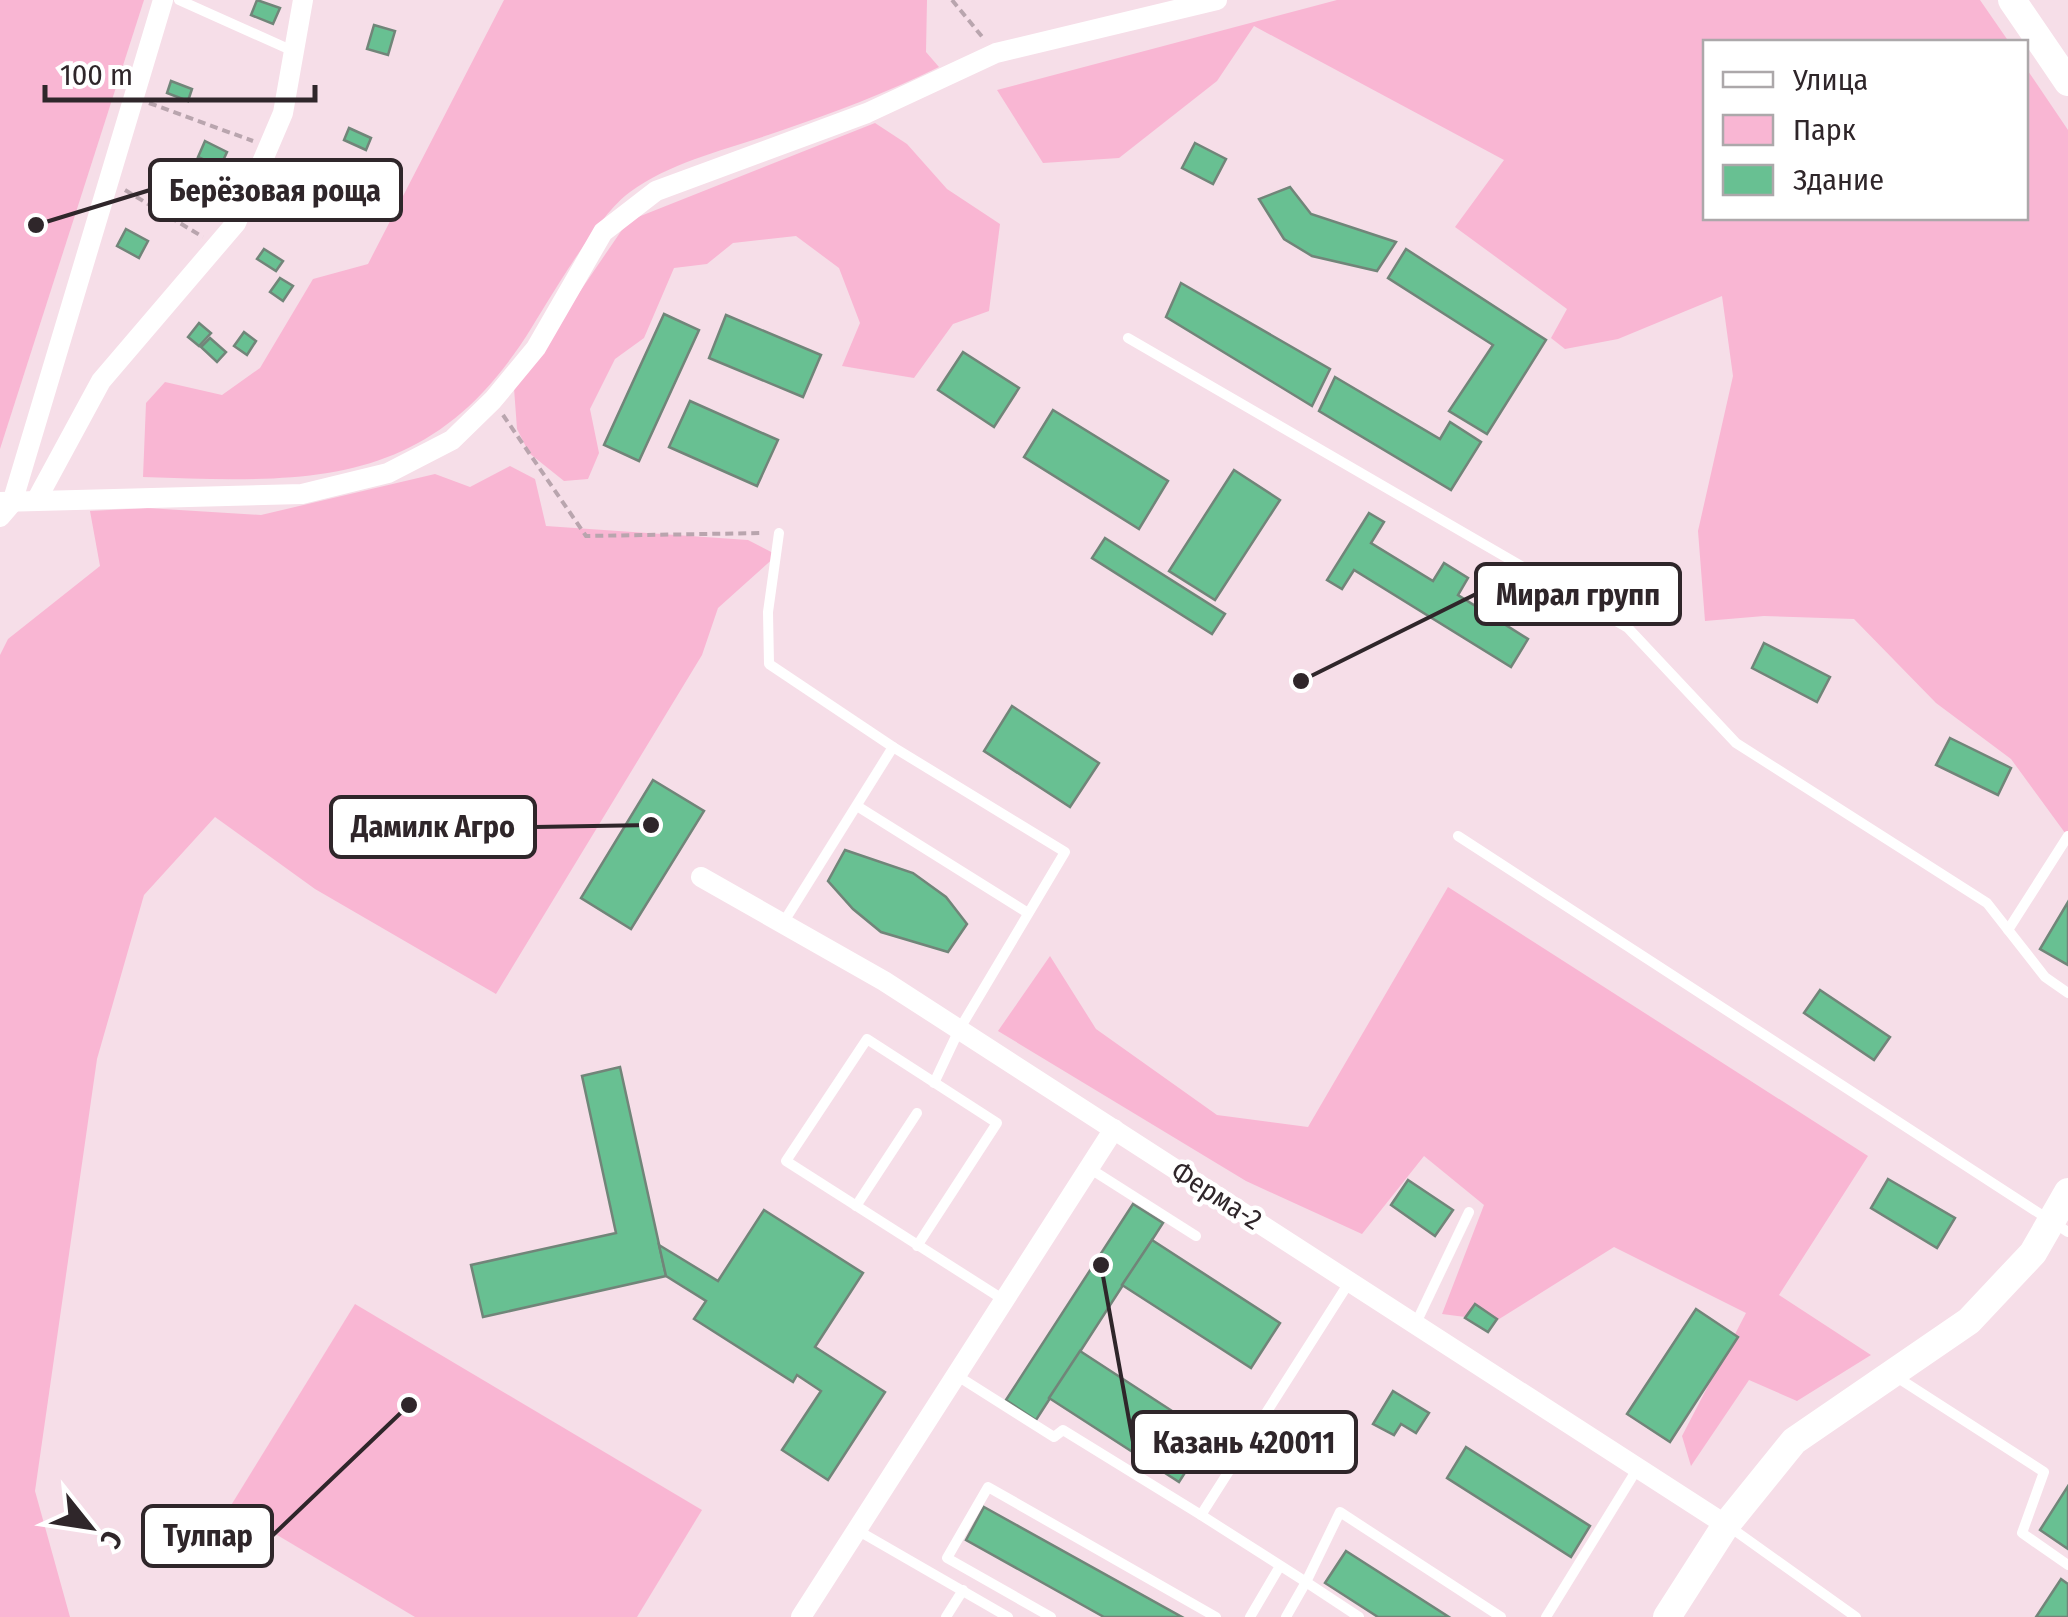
<svg xmlns="http://www.w3.org/2000/svg" width="2068" height="1617" viewBox="0 0 2068 1617" font-family="'Fira Sans Condensed',sans-serif">
	<style>
		.green { fill: #f9b6d3 }
		.building { fill: #68c092; stroke: #718579; stroke-width: 2.5 }
		.lines { fill: none; stroke-linecap: round; stroke-linejoin: round }
		.path { stroke: #b9a5ae; stroke-width: 4; stroke-dasharray: 8 5; stroke-linecap: butt }
		.service { stroke: #fff; stroke-width: 10 }
		.minor { stroke: #fff; stroke-width: 20 }
		.tertiary { stroke: #fff; stroke-width: 28 }
		.labels { text-anchor: middle; stroke-width: 9; stroke-linejoin: round; paint-order: stroke }
		.street-label { font-size: 28px; fill: #2f262a; stroke: #fff }
		.leader { fill: none; stroke: #2f262a; stroke-width: 4 }
		.callout-dot { fill: #2f262a; stroke: #fff; stroke-width: 4 }
		.callout { fill: #fff; stroke: #2f262a; stroke-width: 4 }
		.callout-label { font-size: 30px; text-anchor: middle; font-weight: bold; fill: #2f262a }
	</style>
	<rect width="100%" height="100%" fill="#f6dee8"/>
	<!-- green -->
	<g class="green">
		<polygon points="0,0 144,0 0,449"/>
		<path d="M504,0H927L926,52L939,67C886,93 833,113 777,132C729,149 672,161 630,192C600,213 553,293 532,327C433,488 315,483 143,477L146,403L165,382L222,395L260,368L313,279L368,264Z"/>
		<polygon points="1337,0 1980,0 2009,42 1706,42 1706,218 2026,218 2026,68 2068,130 2068,837 2011,759 1936,703 1854,619 1764,616 1705,621 1698,531 1733,376 1722,296 1618,339 1565,349 1551,338 1567,309 1455,227 1504,160 1254,26 1217,81 1119,158 1043,163 997,90"/>
		<polygon points="875,123 907,144 947,189 1000,224 989,311 953,324 914,378 842,366 860,323 839,268 796,236 733,243 707,264 674,268 644,338 615,359 590,409 599,453 588,479 564,481 529,453 517,429 514,388 628,221"/>
		<polygon points="510,466 535,479 546,526 748,540 777,555 718,608 702,655 496,994 315,889 215,817 144,895 97,1059 35,1491 70,1617 0,1617 0,655 8,639 100,566 90,511 147,508 261,515 435,474 470,487"/>
		<polygon points="1448,887 1868,1156 1779,1295 1871,1355 1797,1401 1749,1380 1691,1466 1682,1436 1746,1313 1614,1247 1496,1321 1442,1314 1484,1205 1424,1156 1362,1234 1246,1181 998,1031 1050,956 1096,1029 1217,1115 1308,1127"/>
		<polygon points="355,1304 702,1510 637,1617 415,1617 230,1507"/>
	</g>
	<!-- building -->
	<g class="building">
		<polygon points="257,0 280,8 273,24 251,15"/>
		<polygon points="374,25 395,31 388,55 367,49"/>
		<polygon points="171,81 192,89 188,101 167,93"/>
		<polygon points="349,128 371,138 366,150 344,140"/>
		<polygon points="205,141 227,152 220,167 198,157"/>
		<polygon points="1195,143 1226,159 1213,184 1182,168"/>
		<polygon points="1290,187 1311,214 1396,242 1377,271 1312,256 1284,239 1259,199"/>
		<polygon points="126,229 148,241 139,258 117,246"/>
		<polygon points="264,249 283,261 276,271 257,259"/>
		<polygon points="1406,249 1546,340 1487,434 1449,411 1493,345 1388,278"/>
		<polygon points="280,278 293,286 283,301 270,292"/>
		<polygon points="1181,283 1330,369 1312,406 1166,317"/>
		<polygon points="664,314 699,330 639,461 604,445"/>
		<polygon points="726,315 821,355 803,397 709,358"/>
		<polygon points="199,323 211,333 199,346 188,337"/>
		<polygon points="244,332 256,341 247,355 234,346"/>
		<polygon points="210,338 226,352 217,362 201,347"/>
		<polygon points="963,352 1019,388 994,427 938,390"/>
		<polygon points="1335,377 1440,439 1450,422 1481,442 1451,490 1319,411"/>
		<polygon points="690,401 778,440 757,486 669,447"/>
		<polygon points="1053,410 1168,481 1139,529 1024,457"/>
		<polygon points="1234,470 1280,500 1215,600 1169,571"/>
		<polygon points="1369,513 1384,522 1371,543 1433,581 1444,563 1468,578 1458,595 1528,639 1511,667 1354,570 1342,589 1327,580"/>
		<polygon points="1105,538 1225,614 1212,634 1092,558"/>
		<polygon points="1764,643 1830,677 1817,702 1752,668"/>
		<polygon points="1012,706 1099,763 1070,807 984,751"/>
		<polygon points="1950,738 2011,768 1998,795 1936,765"/>
		<polygon points="653,780 704,811 631,929 581,898"/>
		<polygon points="845,850 913,873 946,897 967,924 948,952 881,932 853,909 828,881"/>
		<polygon points="2068,902 2068,965 2040,949"/>
		<polygon points="1820,990 1890,1037 1874,1060 1804,1013"/>
		<polygon points="620,1067 666,1276 483,1317 471,1265 616,1233 582,1076"/>
		<polygon points="1888,1179 1955,1218 1937,1248 1871,1208"/>
		<polygon points="1408,1180 1453,1210 1435,1236 1391,1205"/>
		<polygon points="1133,1204 1163,1223 1036,1420 1006,1400"/>
		<polygon points="764,1210 863,1273 815,1347 885,1392 828,1480 782,1450 821,1391 797,1375 793,1382 694,1319 706,1301 666,1276 659,1245 718,1281"/>
		<polygon points="1152,1240 1280,1323 1251,1368 1122,1285"/>
		<polygon points="1475,1304 1497,1319 1488,1332 1465,1318"/>
		<polygon points="1696,1309 1738,1337 1670,1442 1627,1414"/>
		<polygon points="1080,1351 1209,1435 1179,1482 1049,1398"/>
		<polygon points="1393,1391 1429,1413 1416,1433 1401,1424 1394,1435 1373,1424"/>
		<polygon points="1466,1447 1590,1526 1571,1557 1447,1478"/>
		<polygon points="2068,1486 2068,1549 2040,1530"/>
		<polygon points="984,1507 1182,1617 1104,1617 966,1540"/>
		<polygon points="1346,1551 1449,1617 1378,1617 1325,1583"/>
		<polygon points="2061,1579 2068,1584 2068,1617 2036,1617"/>
	</g>
	<g class="lines">
		<!-- path -->
		<g class="path">
			<polyline points="952,0 984,39"/>
			<polyline points="149,103 253,141"/>
			<polyline points="125,190 203,237"/>
			<polyline points="503,415 586,536 764,533"/>
		</g>
		<!-- service -->
		<g class="service">
			<polyline points="179,0 293,51"/>
			<polyline points="1128,338 1628,628 1736,743 1987,903 2045,977 2068,993"/>
			<polyline points="779,533 768,612 769,664 893,747 783,923"/>
			<polyline points="893,747 1065,852 959,1030 934,1083"/>
			<polyline points="857,806 1028,913"/>
			<polyline points="1458,836 2068,1232"/>
			<polyline points="2008,930 2068,836"/>
			<polyline points="1089,1168 1196,1236"/>
			<polyline points="856,1206 917,1113"/>
			<polyline points="917,1246 997,1123 867,1039 786,1161 1004,1300"/>
			<polyline points="1416,1323 1469,1212"/>
			<polyline points="956,1375 1054,1437 1063,1430 1201,1515"/>
			<polyline points="1895,1376 2044,1472 2022,1533 2068,1565"/>
			<polyline points="1727,1525 1856,1617"/>
			<polyline points="857,1530 1008,1617"/>
			<polyline points="946,1617 963,1590"/>
			<polyline points="1051,1617 947,1558 988,1487 1216,1617"/>
			<polyline points="1250,1617 1280,1566"/>
			<polyline points="1286,1617 1306,1582 1201,1515 1350,1281"/>
			<polyline points="1359,1617 1306,1582 1340,1512 1501,1617"/>
			<polyline points="1546,1617 1639,1466"/>
		</g>
		<!-- minor -->
		<g class="minor">
			<polyline points="37,499 101,381 236,223 283,113 303,0"/>
			<polyline points="0,502 302,494 388,473 452,440 493,400 536,348 603,232 656,191 867,113 996,53 1217,0"/>
			<polyline points="0,517 12,503 163,0"/>
			<polyline points="701,877 884,981 1726,1525"/>
			<polyline points="801,1617 1114,1129"/>
		</g>
		<!-- tertiary -->
		<g class="tertiary">
			<polyline points="2012,0 2068,82"/>
			<polyline points="1667,1617 1726,1525 1794,1441 1969,1321 2033,1253 2068,1192"/>
		</g>
	</g>
	<g class="labels">
		<!-- street labels -->
		<g class="street-label">
			<text transform="translate(1217 1195) rotate(33)" y="10">Ферма-2</text>
		</g>
	</g>
	<!-- callouts -->
	<path class="leader" d="M36 225L150 190M1301 681L1476 594M651 825L535 827M1101 1265L1133 1442M409 1405L272 1536"/>
	<g class="callout-dot">
		<circle cx="36" cy="225" r="10"/>
		<circle cx="1301" cy="681" r="10"/>
		<circle cx="651" cy="825" r="10"/>
		<circle cx="1101" cy="1265" r="10"/>
		<circle cx="409" cy="1405" r="10"/>
	</g>
	<g class="callout">
		<rect x="150" y="160" width="251" height="60" rx="10"/>
		<rect x="1476" y="564" width="204" height="60" rx="10"/>
		<rect x="331" y="797" width="204" height="60" rx="10"/>
		<rect x="1133" y="1412" width="223" height="60" rx="10"/>
		<rect x="143" y="1506" width="129" height="60" rx="10"/>
	</g>
	<g class="callout-label">
		<text x="275" y="201">Берёзовая роща</text>
		<text x="1578" y="605">Мирал групп</text>
		<text x="433" y="837">Дамилк Агро</text>
		<text x="1244" y="1453">Казань 420011</text>
		<text x="208" y="1546">Тулпар</text>
	</g>
	<!-- legend -->
	<rect x="1703" y="40" width="325" height="180" fill="#ffffff" stroke="#aca8aa" stroke-width="2.5"/>
	<rect x="1723" y="72" width="50" height="15" fill="#ffffff" stroke="#aca8aa" stroke-width="2.5"/>
	<text x="1793" y="90" font-size="30" fill="#2f262a">Улица</text>
	<rect x="1723" y="115" width="50" height="30" fill="#f9b6d3" stroke="#aca8aa" stroke-width="2.5"/>
	<text x="1793" y="140" font-size="30" fill="#2f262a">Парк</text>
	<rect x="1723" y="165" width="50" height="30" fill="#68c092" stroke="#aca8aa" stroke-width="2.5"/>
	<text x="1793" y="190" font-size="30" fill="#2f262a">Здание</text>
	<!-- north arrow -->
	<g transform="translate(90 1527) rotate(120)" stroke="#ffffff" stroke-width="8" paint-order="stroke">
	<path d="M0-8L18 38L0 25L-18 38Z" fill="#2f262a"/>
	<text y="-15" font-size="28" font-weight="bold" text-anchor="middle" fill="#2f262a">С</text>
	</g>
	<!-- scale -->
	<path d="M45 85v15h270v-15" fill="none" stroke="#2f262a" stroke-width="5"/>
	<text x="60" y="85" font-size="30" fill="#2f262a" stroke="#ffffff" stroke-width="8" paint-order="stroke">100 m</text>
</svg>
